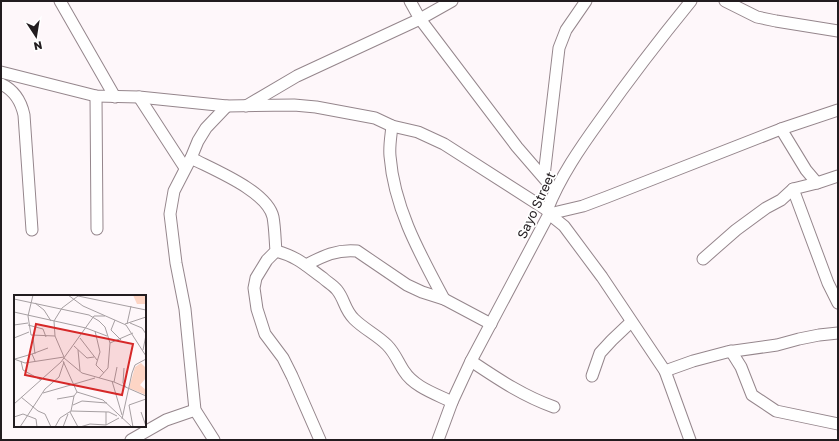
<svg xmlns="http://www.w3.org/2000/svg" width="839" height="441" viewBox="0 0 839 441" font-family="'Golos Text',sans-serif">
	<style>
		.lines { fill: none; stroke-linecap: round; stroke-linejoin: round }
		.minor-casing { stroke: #95868c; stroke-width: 13 }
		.minor { stroke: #fff; stroke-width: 11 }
		.labels { text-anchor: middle; stroke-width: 3.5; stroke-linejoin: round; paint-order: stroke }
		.street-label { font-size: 13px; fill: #221c1f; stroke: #fff }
		.inset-road { fill: none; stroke: #a69fa2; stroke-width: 1 }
		.view { fill: #d62828; fill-opacity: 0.15; stroke: #d62828; stroke-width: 2 }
		.inset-edge { fill: none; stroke: #221c1f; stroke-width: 2 }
	</style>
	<rect width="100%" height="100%" fill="#fef7fa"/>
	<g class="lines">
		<defs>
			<g id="minor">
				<polyline points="60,1 115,97"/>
				<polyline points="410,1 420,19 517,147 555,191"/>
				<polyline points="725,1 757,17 776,21 838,31"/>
				<polyline points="1,72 96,96 139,97 227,106 294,105 316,107 375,118 392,126 418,132 444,144 547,210"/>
				<path d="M1,84C14,90 21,101 24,115L32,230"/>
				<polyline points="96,96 97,229"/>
				<polyline points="139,97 185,168"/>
				<polyline points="246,106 297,76 420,19 452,1"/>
				<path d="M392,126C391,136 389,146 390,156C394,208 420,254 444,299"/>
				<path d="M191,158C214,170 267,191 273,217C275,228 275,240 276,251L267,260L256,278L254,288L257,309L265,334L283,358L292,376L320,440"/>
				<polyline points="544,176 559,48 566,30 586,1"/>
				<polyline points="817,183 838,176"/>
				<polyline points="793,189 828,283 838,303"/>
				<polyline points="549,214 583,206 607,197 781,129 838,110"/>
				<polyline points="549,214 564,226 602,277 665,371 690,440"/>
				<path d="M276,251C298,257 305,265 323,278C327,282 333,285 337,290C345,300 344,309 354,319C364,329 377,335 387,345C395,353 398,362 404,371C414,387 436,394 452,402"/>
				<polyline points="703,259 736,230 766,208 781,200 793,189 817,183 806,170 781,129"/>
				<path d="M306,265C323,256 337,249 357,251L407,285L422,292L444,299L491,324"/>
				<polyline points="731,351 741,367 752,395 776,411 838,424"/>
				<path d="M471,361C498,379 523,396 554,407"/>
				<polyline points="665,371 693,361 727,352 777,345 799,339 819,335 838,333"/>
				<polyline points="592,376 600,353 612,340 631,322"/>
				<polyline points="131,440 166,420 195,410"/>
				<polyline points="214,440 195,410 185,309 176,263 170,214 174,191 191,158 198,141 206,128 227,106"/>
				<path d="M438,440L452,402L471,361L549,214L547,210C560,177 580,148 601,119C630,78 660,39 691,1"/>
			</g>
		</defs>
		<!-- minor casing -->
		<use href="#minor" class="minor-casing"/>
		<!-- minor -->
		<use href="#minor" class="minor"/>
	</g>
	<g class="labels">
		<!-- street labels -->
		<g class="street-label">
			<text transform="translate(536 205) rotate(-65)" y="5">Sayo Street</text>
		</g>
	</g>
	<!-- overview -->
	<g transform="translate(14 295)">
		<rect width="132" height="132" fill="#fef7fa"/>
		<path d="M119,0H132V9H123ZM127,68L132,73V83L126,90L132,95V100L115,93L121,72Z" fill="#fdd5c5"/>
		<path class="inset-road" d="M19,0L14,21L17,40L41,41M54,0L69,11L112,30L132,61M0,4L75,20L85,26L91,32L96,48L94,73L85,83M21,8L30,15L37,26M0,17L72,33L93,41M101,25L97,35L107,45M116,28L128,33L132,39M111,29L132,22M113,29L117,11M0,30L14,28M14,30L29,34L32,42M81,36L86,57L82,70L90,78M19,42L21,59M0,43L15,37M66,43L83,65M96,48L119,38M60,51L73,63L80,62M64,55L66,76M129,55L132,40M50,63L68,78L100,87L132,101M0,64L11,68L50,62L41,41L40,26L48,13L64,1L132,15M1,64L18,59M7,66L9,75L27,85M21,66L18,59L34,53M49,66L63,97M110,73L109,88L112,92M98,86L108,120M100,87L103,72M63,97L89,105L118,132M29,98L81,83M7,102L24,116L31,119L37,132M43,104L60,101M0,109L47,67L80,21H91M59,110L68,106L93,108M115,110L119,132M115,110L132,104M57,116L95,117L103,121M56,117L64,132M92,117V130M127,117L132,131M0,122L9,119L22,124L23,132M108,124L118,78L121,70L132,64M6,132L31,94L45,82L50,67M41,132L46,123L57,116L60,101L63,97M49,132L54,119M66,132L76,129L92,130L105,123"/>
		<path class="view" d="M22,29L119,49L108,100L11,80Z"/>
		<rect width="132" height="132" class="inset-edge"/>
	</g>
	<!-- border -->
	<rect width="839" height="441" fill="none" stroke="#221c1f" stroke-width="4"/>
	<!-- north arrow -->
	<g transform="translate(36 36) rotate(168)" stroke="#ffffff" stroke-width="3" paint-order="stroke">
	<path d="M0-3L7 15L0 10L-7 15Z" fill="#221c1f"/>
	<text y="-6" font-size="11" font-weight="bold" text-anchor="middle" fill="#221c1f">N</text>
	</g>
</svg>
